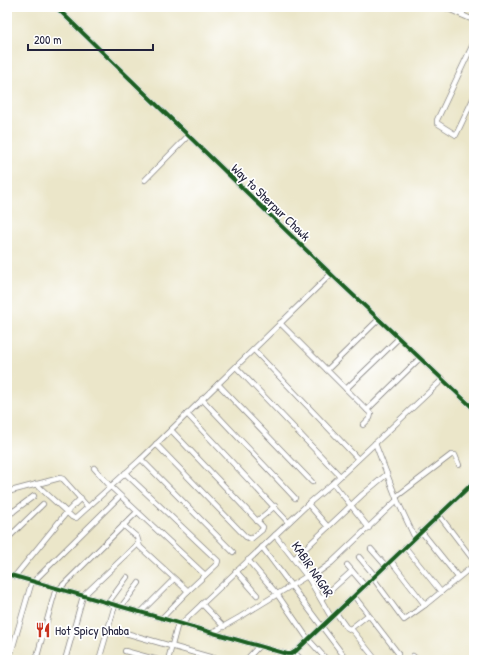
<svg xmlns="http://www.w3.org/2000/svg" width="481" height="667" viewBox="0 0 481 667" font-family="'Patrick Hand',sans-serif">
	<style>
		.lines { fill: none; stroke-linecap: round; stroke-linejoin: round }
		.minor-casing { stroke: #868482; stroke-width: 6 }
		.minor { stroke: #fff; stroke-width: 4.5 }
		.cycleway-casing { stroke: #fff; stroke-width: 6 }
		.cycleway { stroke: #1b5e20; stroke-width: 4 }
		.labels { text-anchor: middle; stroke-width: 3.5; stroke-linejoin: round; paint-order: stroke }
		.street-label { font-size: 13px; fill: #22223b; stroke: #fff }
		.poi-label { font-size: 13px; fill: #22223b; stroke: #fff; text-anchor: start }
	</style>
	<rect width="100%" height="100%" fill="#fff"/>
	<filter id="ink" filterUnits="userSpaceOnUse"><feTurbulence type="fractalNoise" baseFrequency=".025" numOctaves="2"/><feDisplacementMap in="SourceGraphic" scale="8" xChannelSelector="R" yChannelSelector="G"/><feConvolveMatrix kernelMatrix="1 2 1 2 8 2 1 2 1" color-interpolation-filters="sRGB"/></filter>
	<filter id="wash" filterUnits="userSpaceOnUse"><feTurbulence type="fractalNoise" baseFrequency=".012" numOctaves="4" result="noise"/><feDisplacementMap in="SourceGraphic" scale="16" xChannelSelector="R" yChannelSelector="G"/><feGaussianBlur stdDeviation="0.9" result="paint"/><feColorMatrix in="noise" values="0 0 0 0 0 0 0 0 0 0 0 0 0 0 0 0 0 1.4 0 .05"/><feComposite in="paint" operator="in"/></filter>
	<g filter="url(#wash)">
		<rect width="100%" height="100%" fill="#ebe6c9"/>
	</g>
	<g filter="url(#ink)">
		<g class="lines">
			<defs>
				<g id="minor">
					<polyline points="56,7 334,277 474,409"/>
					<polyline points="444,7 471,19 474,16"/>
					<polyline points="462,15 465,7"/>
					<polyline points="474,42 437,120 437,123 456,135 474,97"/>
					<polyline points="145,180 188,136"/>
					<polyline points="280,323 371,414 370,418 363,425"/>
					<polyline points="254,350 358,459"/>
					<polyline points="236,367 340,476"/>
					<polyline points="327,370 379,319"/>
					<polyline points="218,384 312,482"/>
					<polyline points="346,389 399,338"/>
					<polyline points="202,399 295,498"/>
					<polyline points="367,410 420,358"/>
					<polyline points="187,414 288,522"/>
					<polyline points="375,443 397,500 415,538"/>
					<polyline points="156,444 246,537 251,539 262,530 263,527 171,430"/>
					<polyline points="141,459 233,552"/>
					<polyline points="94,468 110,486 205,575"/>
					<polyline points="125,473 218,561 217,564 188,591 162,618"/>
					<polyline points="333,483 369,528"/>
					<polyline points="36,484 72,517 74,518 76,518 141,459 331,274"/>
					<polyline points="7,492 60,478 63,479 88,507"/>
					<polyline points="396,497 451,455 455,455 459,465"/>
					<polyline points="308,504 328,527"/>
					<polyline points="7,506 13,512"/>
					<polyline points="439,515 474,561"/>
					<polyline points="7,516 34,496"/>
					<polyline points="257,521 275,506"/>
					<polyline points="123,525 137,537 140,547 188,591"/>
					<polyline points="421,531 458,577"/>
					<polyline points="275,535 309,579 331,617"/>
					<polyline points="7,539 43,504"/>
					<polyline points="262,547 344,656"/>
					<polyline points="405,547 441,592"/>
					<polyline points="371,549 386,566"/>
					<polyline points="359,557 375,576"/>
					<polyline points="294,559 362,495 387,474"/>
					<polyline points="248,560 277,594 308,639 327,660"/>
					<polyline points="391,561 425,605"/>
					<polyline points="347,565 365,586"/>
					<polyline points="236,571 257,595"/>
					<polyline points="7,574 287,654 291,654 296,651 474,482"/>
					<polyline points="15,576 67,512 81,498"/>
					<polyline points="373,578 404,620 425,605 474,565"/>
					<polyline points="309,579 331,563 397,500"/>
					<polyline points="34,581 120,496"/>
					<polyline points="59,589 137,512"/>
					<polyline points="354,596 398,653 398,658 396,660"/>
					<polyline points="321,599 352,571"/>
					<polyline points="108,603 127,577"/>
					<polyline points="202,604 224,627"/>
					<polyline points="121,607 139,583"/>
					<polyline points="141,612 174,579"/>
					<polyline points="336,613 346,627 353,631 376,660"/>
					<polyline points="181,624 308,504 333,483 443,379"/>
					<polyline points="350,629 368,615"/>
					<polyline points="122,632 220,660"/>
					<polyline points="212,633 240,617 307,576"/>
					<polyline points="125,651 158,660"/>
					<polyline points="294,652 302,660"/>
					<polyline points="413,656 418,660"/>
					<polyline points="9,660 32,581"/>
					<polyline points="36,660 56,588"/>
					<polyline points="65,660 83,596 138,544"/>
					<polyline points="99,660 115,605"/>
					<polyline points="168,660 178,623"/>
					<polyline points="246,660 259,646"/>
					<polyline points="287,660 291,654"/>
				</g>
			</defs>
			<!-- minor casing -->
			<use href="#minor" class="minor-casing"/>
			<!-- minor -->
			<use href="#minor" class="minor"/>
			<defs>
				<g id="cycleway">
					<polyline points="56,7 334,277 474,409"/>
					<polyline points="7,574 287,654 291,654 296,651 474,482"/>
				</g>
			</defs>
			<!-- cycleway casing -->
			<use href="#cycleway" class="cycleway-casing"/>
			<!-- cycleway -->
			<use href="#cycleway" class="cycleway"/>
		</g>
	</g>
	<!-- icons -->
	<defs>
		<symbol id="restaurant-bare" viewBox="-9 -9 18 18"><path d="M-5-6h1v4h1v-4h1v4h1v-4h1v5L-1.5 .5V6h-2V.5L-5-1ZM5-6V6H3V1.5H1.5Q1.5-4 5-6Z" fill="#c8321e" stroke="#fff" stroke-width="2.5" paint-order="stroke"/></symbol>
	</defs>
	<g fill-rule="evenodd">
		<use href="#restaurant-bare" x="32" y="619" width="22" height="22"/>
	</g>
	<g class="labels">
		<!-- street labels -->
		<g class="street-label">
			<text transform="translate(271 202) rotate(44)" y="5">Way to Sherpur Chowk</text>
			<text transform="translate(313 569) rotate(56)" y="5">KABIR NAGAR</text>
		</g>
		<!-- poi labels -->
		<g class="poi-label">
			<text x="55" y="635">Hot Spicy Dhaba</text>
		</g>
	</g>
	<!-- margin -->
	<rect width="481" height="667" fill="none" stroke="#fff" stroke-width="24"/>
	<!-- scale -->
	<path d="M28 44v6h125v-6" fill="none" stroke="#22223b" stroke-width="2"/>
	<text x="34" y="44" font-size="12" fill="#22223b" stroke="#ffffff" stroke-width="3" paint-order="stroke">200 m</text>
</svg>
